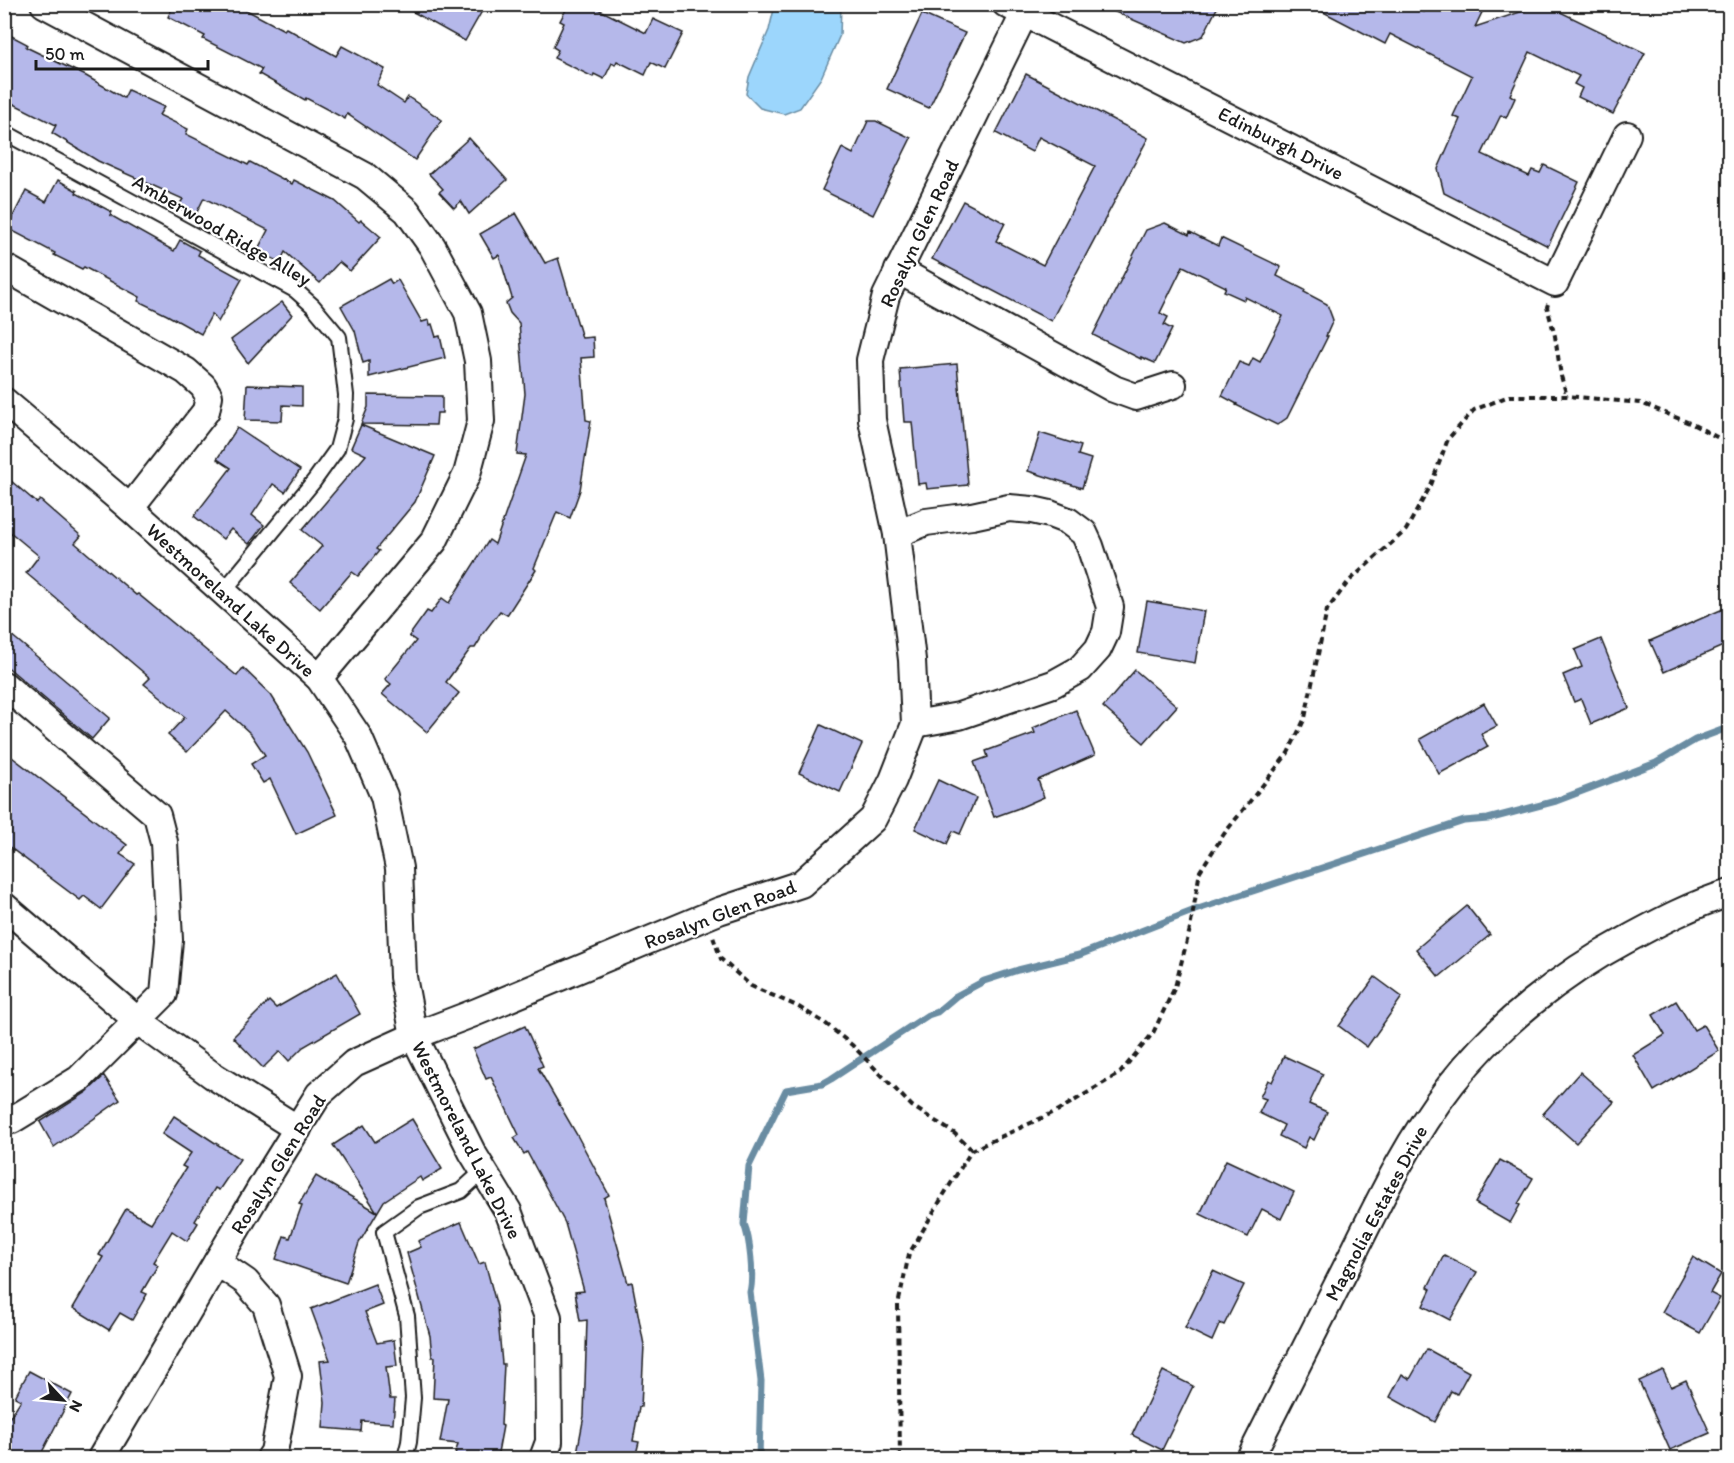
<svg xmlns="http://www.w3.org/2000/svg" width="1734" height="1463" viewBox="0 0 1734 1463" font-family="Itim,sans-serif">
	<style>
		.water { fill: #9cd6fc; stroke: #698ca2; stroke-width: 1.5 }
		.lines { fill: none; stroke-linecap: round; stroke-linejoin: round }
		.stream { stroke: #698ca2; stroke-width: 7 }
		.building { fill: #b5b8ea; stroke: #1c1c1c; stroke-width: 1.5 }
		.service-casing { stroke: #1c1c1c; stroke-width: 18 }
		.minor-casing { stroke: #1c1c1c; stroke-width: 30 }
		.path { stroke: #1c1c1c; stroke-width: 4; stroke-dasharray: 6 4.5; stroke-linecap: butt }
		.service { stroke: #fff; stroke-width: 14 }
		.minor { stroke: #fff; stroke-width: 26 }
		.labels { text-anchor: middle; stroke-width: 4.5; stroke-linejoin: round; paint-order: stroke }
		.street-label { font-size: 20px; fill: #1c1c1c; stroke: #fff }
	</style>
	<rect width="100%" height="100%" fill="#fff"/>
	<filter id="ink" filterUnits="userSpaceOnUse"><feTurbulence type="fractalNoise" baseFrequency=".0167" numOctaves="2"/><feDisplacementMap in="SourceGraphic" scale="12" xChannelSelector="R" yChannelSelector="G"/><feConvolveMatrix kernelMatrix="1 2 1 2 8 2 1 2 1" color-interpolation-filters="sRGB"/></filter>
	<g filter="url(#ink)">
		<!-- water -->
		<polygon class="water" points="775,5 841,5 840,35 821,78 800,108 784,114 760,108 746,94 749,77 769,30"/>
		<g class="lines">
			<!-- stream -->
			<path class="stream" d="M759,1458L761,1381L750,1292C754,1276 750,1238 744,1224L749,1166L786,1090L822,1084L831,1079L928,1015L937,1012L956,996L984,981L1018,970L1079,955L1195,910L1464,821L1488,819L1556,801L1656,763L1695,740L1730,727"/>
		</g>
		<!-- building -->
		<g class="building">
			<polygon points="174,4 235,4 284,30 286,28 336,56 342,46 385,69 377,85 404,103 408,97 442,120 415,160 347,114 345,119 306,98 305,100 259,74 262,69 203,39 205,36 168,17"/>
			<polygon points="399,4 486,4 465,41"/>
			<polygon points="569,4 588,4 646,33 653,19 683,33 665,69 651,62 645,75 617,61 615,65 612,63 604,79 594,74 593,77 554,58 558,50 553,47 564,23 560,21"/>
			<polygon points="1097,4 1219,4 1203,36 1186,43"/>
			<polygon points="1308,4 1410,4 1424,12 1428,4 1486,4 1475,27 1544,4 1645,53 1613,114 1578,97 1582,88 1574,84 1579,76 1530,52 1510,95 1515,98 1506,118 1501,115 1482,154 1529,176 1532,170 1540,173 1544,165 1579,182 1548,246 1444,193 1438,169 1460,119 1453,116 1472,76 1390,34 1385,44"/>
			<polygon points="922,14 965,33 929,108 887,89"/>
			<polygon points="4,32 27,44 26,47 86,76 124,98 128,90 164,107 159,115 188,129 186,134 248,165 250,162 292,184 294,180 335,201 359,222 361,220 381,237 350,271 339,262 320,283 285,252 280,262 257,251 268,230 204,198 195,216 178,207 183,199 98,161 52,133 56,125 4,99"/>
			<polygon points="1026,74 1148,138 1051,321 932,259 963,201 1005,223 996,241 1043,265 1095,166 1039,137 1032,152 996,133"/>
			<polygon points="868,121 876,121 911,138 873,215 822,190 842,148 853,154"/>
			<polygon points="469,138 507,180 469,214 461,201 454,208 439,192 443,189 429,174"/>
			<polygon points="58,180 77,191 76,193 112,212 110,215 174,251 180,240 200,251 198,255 242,279 218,322 212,314 201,334 167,315 138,301 140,297 84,267 82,269 54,255 55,253 7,228 26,191 46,202"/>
			<polygon points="516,213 545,263 558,258 582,338 593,337 594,357 581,358 586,420 591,421 580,490 570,518 557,512 534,568 536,570 507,615 500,611 481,636 480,640 475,648 471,648 446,682 459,693 427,732 382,694 391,684 385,679 416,641 409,636 427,611 431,613 442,598 449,603 489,540 495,544 526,455 517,454 525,394 519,323 510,313 506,303 512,298 499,255 494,258 480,234"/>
			<polygon points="1165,223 1189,235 1190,232 1218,246 1221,238 1281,267 1277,276 1305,290 1304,292 1327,304 1333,320 1326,336 1328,336 1287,418 1277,425 1236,405 1237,404 1222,396 1239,362 1249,366 1253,358 1260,362 1283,316 1245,297 1244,300 1224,291 1226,287 1183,266 1160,313 1168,317 1164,325 1172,329 1155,363 1141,357 1141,359 1093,335 1146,230"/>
			<polygon points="389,279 392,284 398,280 422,322 429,320 430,325 432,324 436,337 440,336 445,358 369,377 369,361 363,363 355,331 341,306"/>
			<polygon points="282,302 292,315 248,363 231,340"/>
			<polygon points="957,364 968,485 927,489 926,483 918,484 912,422 904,422 900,369"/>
			<polygon points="247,385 302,387 302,406 283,405 282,421 245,420"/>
			<polygon points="368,395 442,396 442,413 437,413 436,425 361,424 368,407"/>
			<polygon points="361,425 435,456 415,502 376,549 379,551 358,576 352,572 320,609 290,583 322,546 302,530 366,455 351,448"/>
			<polygon points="237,428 300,470 285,492 273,484 252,515 264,525 249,544 231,529 223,539 194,516 231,468 217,459"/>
			<polygon points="1040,433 1081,446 1078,455 1091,459 1082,488 1028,471"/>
			<polygon points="4,475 37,503 40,500 81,536 75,543 136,595 138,594 237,676 243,668 271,695 307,752 337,815 296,834 270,779 263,783 251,764 265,755 251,734 226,711 187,752 168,735 185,717 144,684 150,678 26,573 39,556 4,527"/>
			<polygon points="1147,601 1204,611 1195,663 1138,653"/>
			<polygon points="1723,609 1730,624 1730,643 1664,672 1650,641"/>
			<polygon points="4,629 110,718 92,739 4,664"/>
			<polygon points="1601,639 1629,708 1591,724 1581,699 1574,702 1563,675 1582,667 1575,650"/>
			<polygon points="1135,670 1177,706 1144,743 1103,707"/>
			<polygon points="1484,703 1497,726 1481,734 1488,747 1439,774 1420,739"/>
			<polygon points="1076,710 1095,755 1038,780 1044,797 1019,808 994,817 974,762 988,757 986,751 1035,733 1033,728"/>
			<polygon points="821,725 862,744 840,792 799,773"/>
			<polygon points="4,751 127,845 120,854 135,864 101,909 84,896 80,900 4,843"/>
			<polygon points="938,780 976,798 960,834 953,831 947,844 915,829"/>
			<polygon points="1467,906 1490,935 1439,977 1416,949"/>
			<polygon points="337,973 360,1014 303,1047 289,1061 280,1051 263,1068 233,1037 269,1001 276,1008"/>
			<polygon points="1375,977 1402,997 1367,1047 1339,1026"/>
			<polygon points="1676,1001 1694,1030 1703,1025 1719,1051 1654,1091 1633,1055 1665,1035 1653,1015"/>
			<polygon points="525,1026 543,1066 538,1068 577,1135 609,1195 604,1198 628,1283 632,1282 644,1345 641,1407 639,1407 633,1441 639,1442 635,1458 576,1458 584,1416 587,1320 580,1321 575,1292 584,1291 565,1223 527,1152 524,1154 514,1138 519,1135 491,1077 486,1079 473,1049"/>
			<polygon points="1284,1056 1323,1074 1309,1104 1327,1112 1314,1140 1309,1137 1304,1148 1279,1136 1284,1125 1259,1113 1266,1099 1260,1097 1268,1080 1272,1082"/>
			<polygon points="1580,1072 1614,1102 1576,1143 1543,1114"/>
			<polygon points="104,1076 120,1100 54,1147 40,1122 87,1092"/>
			<polygon points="174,1116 240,1159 219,1190 215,1188 195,1221 198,1223 187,1241 172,1231 153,1262 158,1265 142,1292 147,1294 132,1320 120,1313 109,1330 73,1308 103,1257 99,1255 126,1209 151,1223 186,1168 182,1166 191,1153 162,1134"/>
			<polygon points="412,1119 442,1169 422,1181 420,1177 384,1201 359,1243 346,1283 276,1259 284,1236 290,1238 302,1205 299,1204 316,1176 377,1212 333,1145 364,1125 375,1142"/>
			<polygon points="1226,1160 1294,1192 1281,1219 1262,1209 1248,1237 1200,1214"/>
			<polygon points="1500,1160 1533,1178 1518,1204 1520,1205 1510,1223 1475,1203"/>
			<polygon points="461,1222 479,1264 485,1262 497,1307 502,1364 504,1364 501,1425 503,1426 497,1458 454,1458 458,1444 440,1442 448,1399 433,1398 435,1357 432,1357 430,1336 407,1253 421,1247 418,1241"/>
			<polygon points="1444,1255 1477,1272 1450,1320 1423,1306 1431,1289 1428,1287"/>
			<polygon points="1693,1257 1721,1274 1710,1293 1720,1298 1700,1333 1662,1312"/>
			<polygon points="1213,1271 1244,1285 1224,1325 1220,1323 1212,1341 1185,1328"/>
			<polygon points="375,1284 383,1305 365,1312 377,1343 394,1340 397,1366 386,1367 390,1399 395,1399 393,1423 362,1421 361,1431 323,1428 325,1402 320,1361 330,1360 311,1309"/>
			<polygon points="1427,1349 1469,1372 1457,1394 1451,1391 1435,1422 1390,1397 1402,1374 1410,1379"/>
			<polygon points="1663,1370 1671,1387 1686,1380 1710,1433 1670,1450 1639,1381"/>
			<polygon points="29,1371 72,1394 39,1458 4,1458 4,1426 21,1400 15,1397"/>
			<polygon points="1163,1371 1193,1386 1162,1450 1132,1435"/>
		</g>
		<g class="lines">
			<defs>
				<g id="service">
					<polyline points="4,132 295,290 313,306 339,337 346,395 345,419 337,449 314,481 223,592"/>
					<polyline points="405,1458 409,1442 413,1398 407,1316 384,1232 419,1207 461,1191 484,1170"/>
				</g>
				<g id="minor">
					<polyline points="44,4 365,176 407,211 432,246 468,313 478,361 481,421 467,474 434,541 319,678"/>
					<polyline points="1006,4 1555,283 1627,135"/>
					<polyline points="4,267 186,371 203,386 209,396 206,411 130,508"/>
					<polyline points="898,270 1114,389 1136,397 1173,385"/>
					<polyline points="4,401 130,508 319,678 358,736 384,796 399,868 403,977 414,1036 472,1152 508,1211 548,1317 549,1442 543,1458"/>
					<polyline points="897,534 926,522 972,516 1009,508 1032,510 1050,514 1068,521 1084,533 1090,546 1110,607 1106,632 1098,649 1080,669 1053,684 959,716 915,724"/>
					<polyline points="4,685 157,815 164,842 169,940 164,994 79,1079 12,1120 4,1119"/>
					<polyline points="4,906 138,1021 212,1075 298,1129"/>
					<polyline points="217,1262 246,1282 266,1305 288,1376 274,1452 270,1458"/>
					<polyline points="101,1458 266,1179 302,1121 319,1094 354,1063 414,1036 474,1013 719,911 801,884 873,819 893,780 915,724 912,660 897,534 872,420 870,360 886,296 1029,4"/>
					<path d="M1250,1458C1283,1394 1315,1329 1348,1264C1379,1201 1409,1138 1452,1083C1497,1025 1562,974 1626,940C1659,922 1693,904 1730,893"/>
				</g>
			</defs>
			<!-- service casing -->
			<use href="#service" class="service-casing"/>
			<!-- minor casing -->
			<use href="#minor" class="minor-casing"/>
			<!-- path -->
			<g class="path">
				<polyline points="1548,304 1547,307 1555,336 1561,376 1567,396"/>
				<polyline points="713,937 721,959 751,986 797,1006 825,1023 852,1045 912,1106 954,1133 972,1150"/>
				<polyline points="900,1458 898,1305 909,1254 943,1196 972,1150 1059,1110 1120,1073 1153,1033 1175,987 1190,929 1200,871 1224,834 1288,753 1305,718 1327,610 1349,581 1406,530 1431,485 1448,439 1474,410 1509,396 1567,396 1641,403 1692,424 1730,444"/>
			</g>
			<!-- service -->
			<use href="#service" class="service"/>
			<!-- minor -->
			<use href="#minor" class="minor"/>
		</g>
	</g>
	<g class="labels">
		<!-- street labels -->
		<g class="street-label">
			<text transform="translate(1281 143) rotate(27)" y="7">Edinburgh Drive</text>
			<text transform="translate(222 230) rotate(30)" y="7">Amberwood Ridge Alley</text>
			<text transform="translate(919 233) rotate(-65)" y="7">Rosalyn Glen Road</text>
			<text transform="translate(231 600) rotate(42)" y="7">Westmoreland Lake Drive</text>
			<text transform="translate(720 914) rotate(-21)" y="7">Rosalyn Glen Road</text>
			<text transform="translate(467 1140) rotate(63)" y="7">Westmoreland Lake Drive</text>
			<text transform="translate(278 1164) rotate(-58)" y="7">Rosalyn Glen Road</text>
			<text transform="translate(1376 1213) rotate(-62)" y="7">Magnolia Estates Drive</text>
		</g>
	</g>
	<!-- margin -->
	<rect width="1734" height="1463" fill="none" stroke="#fff" stroke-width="24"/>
	<rect x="12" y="12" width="1710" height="1439" fill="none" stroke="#1c1c1c" stroke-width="2" filter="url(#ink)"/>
	<!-- north arrow -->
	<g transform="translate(63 1400) rotate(116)" stroke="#ffffff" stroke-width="4.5" paint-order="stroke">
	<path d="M0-4.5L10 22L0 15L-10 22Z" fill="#1c1c1c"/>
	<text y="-9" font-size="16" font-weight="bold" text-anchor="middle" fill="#1c1c1c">N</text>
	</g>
	<!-- scale -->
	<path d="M36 60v9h172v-9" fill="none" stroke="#1c1c1c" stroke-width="3"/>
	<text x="45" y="60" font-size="18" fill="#1c1c1c" stroke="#ffffff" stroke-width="4.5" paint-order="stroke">50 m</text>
</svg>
